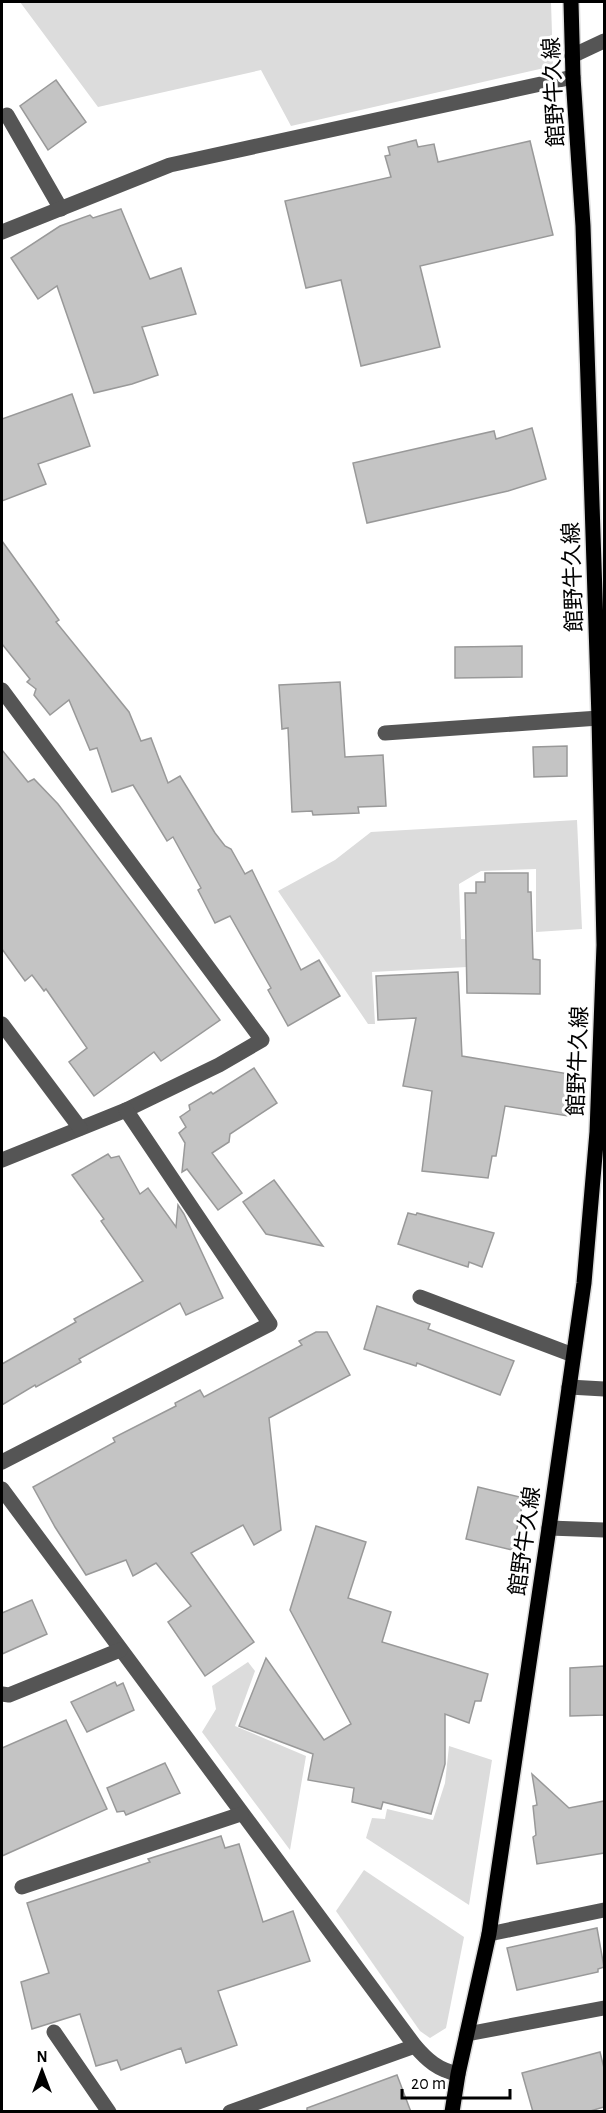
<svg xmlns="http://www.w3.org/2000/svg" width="606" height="2113" viewBox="0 0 606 2113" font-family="'Alegreya Sans','Noto Sans JP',sans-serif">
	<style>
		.green { fill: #dcdcdc }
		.building { fill: #c4c4c4; stroke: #999; stroke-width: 1.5 }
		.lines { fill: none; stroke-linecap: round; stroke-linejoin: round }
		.major-casing { stroke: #dbdbdb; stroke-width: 18 }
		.minor { stroke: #555; stroke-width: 15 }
		.major { stroke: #000; stroke-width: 15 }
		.labels { text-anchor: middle; stroke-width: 6; stroke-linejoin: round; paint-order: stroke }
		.street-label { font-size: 22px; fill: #000; stroke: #fff }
	</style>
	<rect width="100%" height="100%" fill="#fff"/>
	<!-- green -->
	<g class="green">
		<polygon points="20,2 551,2 553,66 291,126 261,70 98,107"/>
		<polygon points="577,820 582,929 536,932 536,869 481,871 459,884 461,939 509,940 467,967 372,972 375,1024 368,1024 278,891 335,860 371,832"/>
		<polygon points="248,1662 255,1671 235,1726 306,1756 290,1850 202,1732 216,1709 212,1686"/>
		<polygon points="449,1746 492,1760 469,1905 366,1838 372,1818 385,1819 387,1809 433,1820 445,1783"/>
		<polygon points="364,1870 464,1937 446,2028 430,2038 420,2031 336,1911"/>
	</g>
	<!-- building -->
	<g class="building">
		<polygon points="56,80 86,122 48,150 20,106"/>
		<polygon points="416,140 418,147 434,144 438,162 530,141 553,235 420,266 440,347 361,366 341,280 306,288 285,201 391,177 385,156 390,155 388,147"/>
		<polygon points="121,209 150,279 181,268 196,314 142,327 158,375 132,384 94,393 57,286 38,299 11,258 60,226 90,215 93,218"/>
		<polygon points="72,394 90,446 38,464 46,484 2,501 2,419"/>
		<polygon points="532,428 546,479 508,491 367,523 353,463 494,431 496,439"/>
		<polygon points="2,541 59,620 56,622 129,712 141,741 151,738 168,783 180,776 215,833 225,846 231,849 245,874 252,870 301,970 319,960 340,996 288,1026 268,990 271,988 230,916 215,923 198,890 201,888 173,837 167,841 133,785 112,792 97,748 90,750 69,700 50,715 34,695 36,689 27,682 30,679 2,644"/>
		<polygon points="522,646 522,677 455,678 455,647"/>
		<polygon points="340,682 345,757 383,755 386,806 358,807 359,813 313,815 312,811 292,812 288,728 282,729 279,685"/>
		<polygon points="567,746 567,776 534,777 533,747"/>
		<polygon points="2,750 28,782 34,779 58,804 220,1020 161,1061 154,1052 94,1096 69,1062 87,1048 46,989 44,991 32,975 25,981 2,949"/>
		<polygon points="485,873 528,873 528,892 531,892 533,959 540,960 540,994 467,993 465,893 476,893 476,882 485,882"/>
		<polygon points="458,972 462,1056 575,1075 568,1116 505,1106 496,1156 492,1156 488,1178 422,1171 432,1091 403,1086 416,1018 378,1020 376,976"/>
		<polygon points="254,1068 277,1103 230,1134 229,1142 212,1153 242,1193 218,1210 187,1169 182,1172 185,1143 179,1133 186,1127 180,1117 190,1110 189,1105 211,1092 213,1094"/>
		<polygon points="108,1154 111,1158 119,1156 140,1194 148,1188 176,1227 178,1205 184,1214 223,1298 186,1315 180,1303 79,1359 81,1362 36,1387 35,1385 2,1405 2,1364 76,1322 74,1319 143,1281 101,1221 104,1219 72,1175"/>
		<polygon points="274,1180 323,1246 266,1234 243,1202"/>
		<polygon points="408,1213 416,1215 417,1213 494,1233 482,1267 469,1262 468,1267 398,1244"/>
		<polygon points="377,1306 430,1324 428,1329 514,1361 500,1395 417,1363 416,1366 364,1349"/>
		<polygon points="316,1332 327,1332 350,1375 269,1418 281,1530 254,1545 243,1525 191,1553 254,1642 205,1676 168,1622 191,1606 156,1563 133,1576 126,1560 86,1575 55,1527 33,1487 115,1442 113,1438 176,1406 175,1403 200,1390 204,1397 302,1345 299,1341"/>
		<polygon points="478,1487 524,1498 512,1550 466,1539"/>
		<polygon points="316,1526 366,1542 348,1598 391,1612 382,1642 488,1674 481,1701 475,1701 469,1723 445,1714 445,1764 431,1814 383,1802 381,1809 352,1802 354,1788 308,1780 313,1754 239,1726 266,1658 324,1740 351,1724 290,1610"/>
		<polygon points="32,1600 47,1634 2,1654 2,1613"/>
		<polygon points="604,1666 604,1715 570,1716 570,1668"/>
		<polygon points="115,1682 117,1686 123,1683 134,1710 87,1732 71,1702"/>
		<polygon points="66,1720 107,1809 2,1856 2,1748"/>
		<polygon points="165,1763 180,1793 126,1815 124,1811 117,1812 107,1788"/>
		<polygon points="532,1774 569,1808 604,1801 604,1853 537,1864 533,1837 536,1835 533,1806 537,1805"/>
		<polygon points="221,1836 225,1848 239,1844 263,1922 293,1911 310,1961 218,1991 237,2045 186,2063 181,2048 121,2070 117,2060 96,2066 80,2014 32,2029 21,1982 49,1973 27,1903 150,1862 148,1859"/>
		<polygon points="597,1928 604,1967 598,1969 598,1972 517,1990 507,1948"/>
		<polygon points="600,2052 604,2068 604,2107 587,2112 533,2112 522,2073"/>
		<polygon points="397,2075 411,2112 307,2112 307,2108"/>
	</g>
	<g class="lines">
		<defs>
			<polyline id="major" points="452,2112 458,2074 489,1934 549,1528 584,1283 597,1132 604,945 599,718 583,226 573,77 571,2"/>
		</defs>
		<!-- major casing -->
		<use href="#major" class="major-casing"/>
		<!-- minor -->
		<g class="minor">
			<polyline points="572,56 604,41"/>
			<polyline points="7,115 61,209"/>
			<polyline points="2,232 170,165 573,77"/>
			<polyline points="2,690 262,1040 219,1065 126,1110 2,1160"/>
			<polyline points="385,733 599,718"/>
			<polyline points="2,1024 80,1128"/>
			<polyline points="420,1297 573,1355"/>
			<polyline points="569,1387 604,1389"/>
			<polyline points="2,1462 270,1324 126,1110"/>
			<path d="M2,1489L415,2046C427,2060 438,2070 458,2074"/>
			<polyline points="549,1528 604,1530"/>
			<polyline points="2,1694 9,1695 120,1650"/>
			<polyline points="22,1887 241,1814"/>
			<polyline points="489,1934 604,1910"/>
			<polyline points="54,2032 109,2112"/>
			<polyline points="467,2034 604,2008"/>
			<polyline points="230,2112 415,2046"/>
		</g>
		<!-- major -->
		<use href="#major" class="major"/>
	</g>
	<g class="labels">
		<!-- street labels -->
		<g class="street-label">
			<text transform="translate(553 92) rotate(-93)" y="8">館野牛久線</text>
			<text transform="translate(572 577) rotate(-92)" y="8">館野牛久線</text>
			<text transform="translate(577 1061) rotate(-88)" y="8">館野牛久線</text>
			<text transform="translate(524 1541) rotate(-82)" y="8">館野牛久線</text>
		</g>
	</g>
	<!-- border -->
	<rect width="606" height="2113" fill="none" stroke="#000000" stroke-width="6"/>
	<!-- north arrow -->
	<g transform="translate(42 2071)" stroke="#ffffff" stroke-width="4.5" paint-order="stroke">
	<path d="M0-4.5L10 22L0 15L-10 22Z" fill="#000000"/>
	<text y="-9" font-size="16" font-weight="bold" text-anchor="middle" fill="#000000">N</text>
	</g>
	<!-- scale -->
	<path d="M402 2089v9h108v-9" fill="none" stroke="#000000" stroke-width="3"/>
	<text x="411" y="2089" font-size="18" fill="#000000" stroke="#ffffff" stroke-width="4.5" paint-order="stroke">20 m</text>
</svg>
